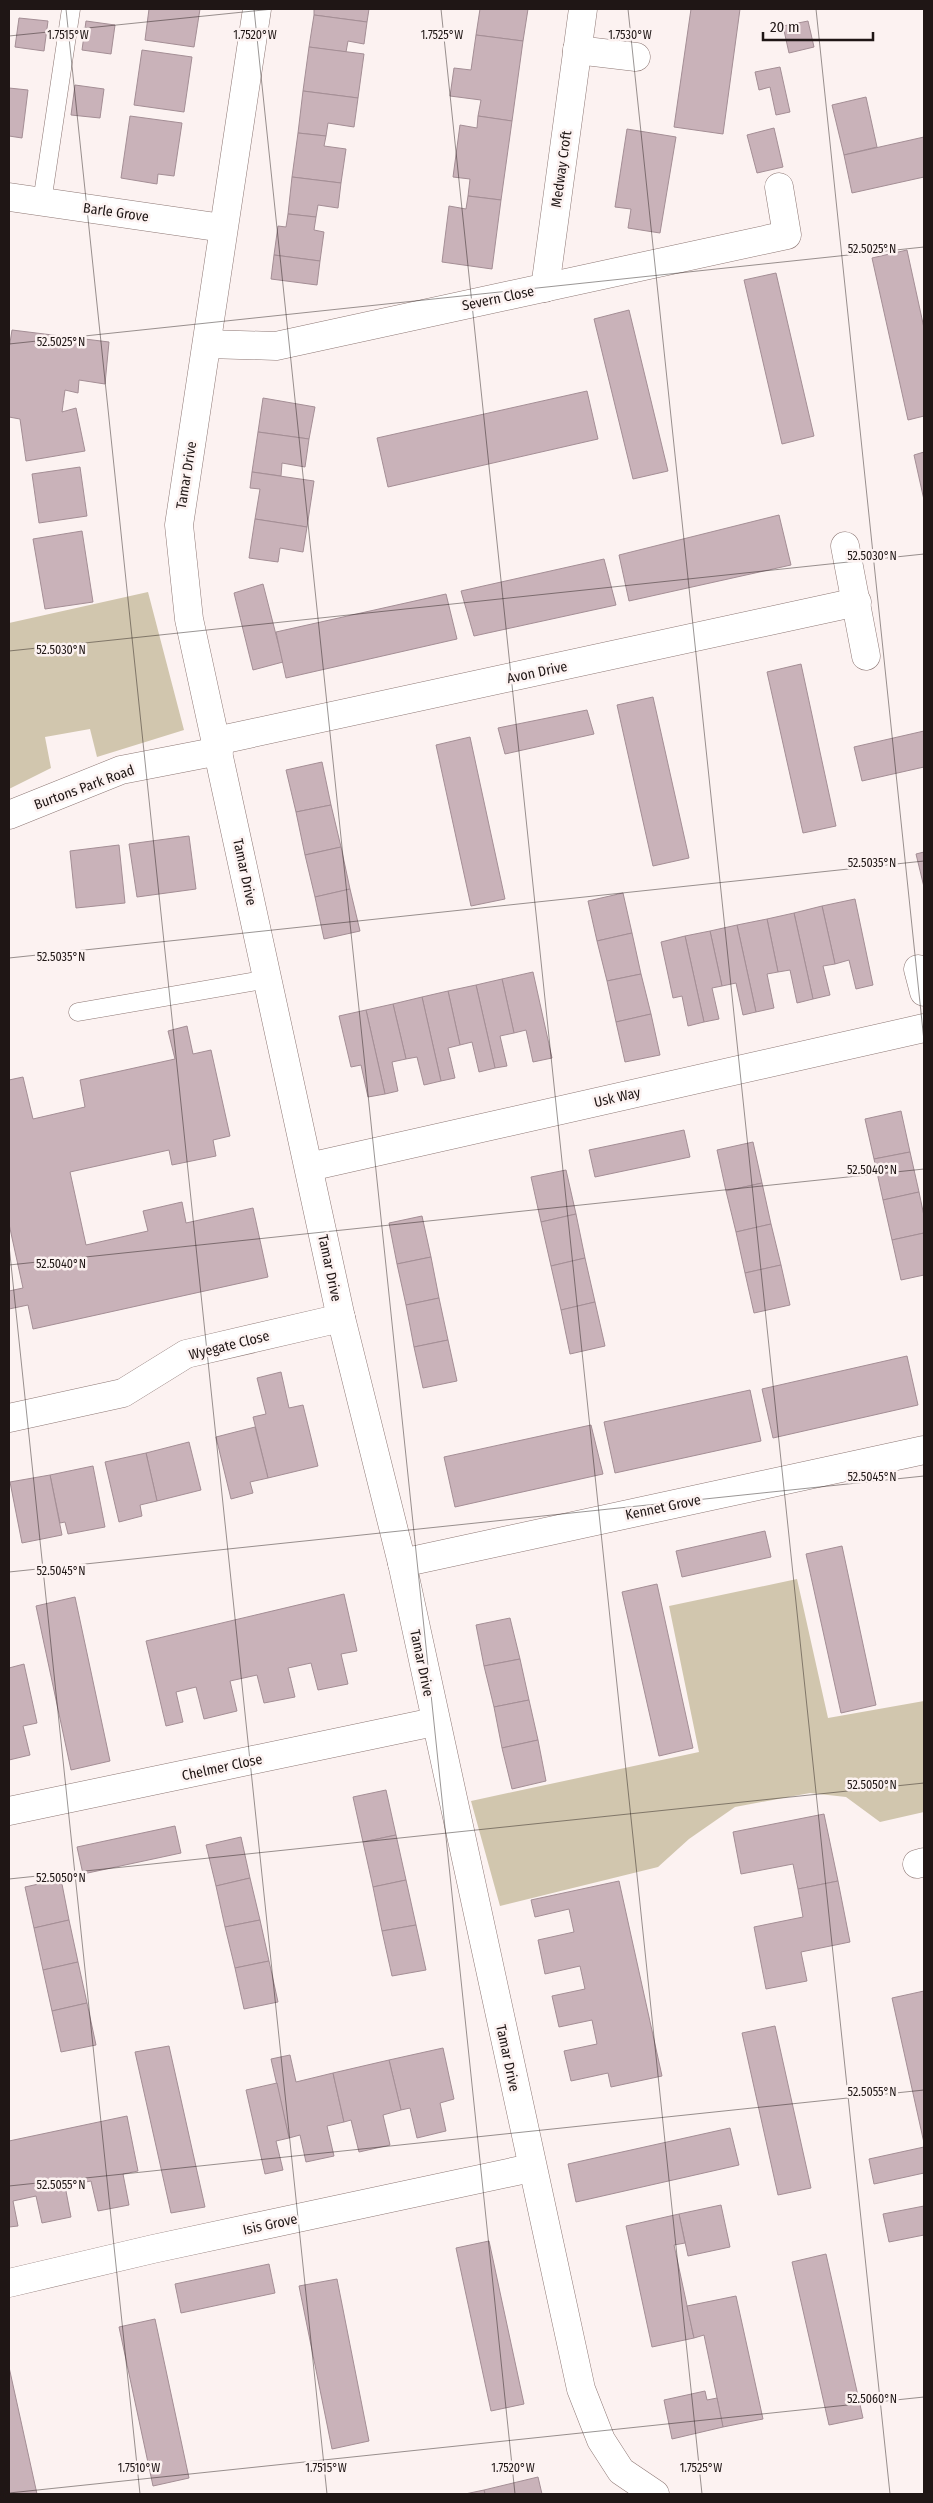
<svg xmlns="http://www.w3.org/2000/svg" width="933" height="2503" viewBox="0 0 933 2503" font-family="'Fira Sans Condensed',sans-serif">
	<style>
		.green { fill: #d1c6ae }
		.building { fill: #c9b2b9; stroke: #a48e95 }
		.lines { fill: none; stroke-linecap: round; stroke-linejoin: round }
		.lane-casing { stroke: #8e7875; stroke-width: 19 }
		.street-casing { stroke: #8e7875; stroke-width: 29 }
		.lane { stroke: #fff; stroke-width: 18 }
		.street { stroke: #fff; stroke-width: 28 }
		.ticks { fill: none; stroke: #1f1615; stroke-width: 1; stroke-opacity: 0.45 }
		.labels { text-anchor: middle; stroke-width: 5; stroke-linejoin: round; paint-order: stroke }
		.street-label { font-size: 14px; fill: #1f1615; stroke: #fcf2f1 }
		.ticks-label { font-size: 12px; text-anchor: middle; fill: #1f1615; stroke: #fcf2f1; stroke-width: 5; stroke-linejoin: round; paint-order: stroke }
	</style>
	<rect width="100%" height="100%" fill="#fcf2f1"/>
	<!-- green -->
	<g class="green">
		<polygon points="148,592 184,730 97,757 90,729 45,737 51,768 9,789 9,623"/>
		<polygon points="797,1579 828,1718 924,1701 924,1812 880,1822 846,1797 810,1793 735,1807 689,1839 658,1867 500,1906 471,1801 699,1752 669,1606"/>
	</g>
	<!-- building -->
	<g class="building">
		<polygon points="149,9 200,9 194,47 145,40"/>
		<polygon points="314,9 369,9 367,22 314,15"/>
		<polygon points="480,9 528,9 523,41 476,35"/>
		<polygon points="691,9 740,9 723,134 674,127"/>
		<polygon points="314,15 367,22 364,44 348,41 346,52 309,47"/>
		<polygon points="19,18 48,21 44,51 15,47"/>
		<polygon points="86,21 115,25 111,54 82,50"/>
		<polygon points="808,21 814,47 789,53 783,26"/>
		<polygon points="476,35 523,41 512,121 478,116 481,100 450,96 454,68 471,70"/>
		<polygon points="309,47 364,54 358,98 303,91"/>
		<polygon points="142,50 192,57 184,112 134,105"/>
		<polygon points="780,67 790,112 776,115 770,87 759,90 755,72"/>
		<polygon points="75,85 104,89 100,118 71,115"/>
		<polygon points="9,88 28,90 22,138 9,136"/>
		<polygon points="303,91 358,98 354,127 328,123 326,136 298,133"/>
		<polygon points="866,97 877,147 844,155 832,105"/>
		<polygon points="130,116 182,123 174,176 158,174 157,184 121,178"/>
		<polygon points="478,116 512,121 501,200 468,196 470,179 453,177 460,125 477,128"/>
		<polygon points="774,128 783,167 757,173 747,135"/>
		<polygon points="627,129 676,137 660,233 628,228 631,209 615,207"/>
		<polygon points="298,133 326,136 324,146 346,149 341,183 292,177"/>
		<polygon points="924,137 924,177 852,193 844,155"/>
		<polygon points="292,177 341,183 338,208 318,205 316,217 288,214"/>
		<polygon points="468,196 501,200 492,269 442,262 449,206 466,209"/>
		<polygon points="288,214 316,217 314,230 324,232 320,261 274,255 278,226 286,227"/>
		<polygon points="907,250 924,328 924,416 908,420 872,258"/>
		<polygon points="274,255 320,261 317,285 271,279"/>
		<polygon points="776,273 814,436 782,444 744,280"/>
		<polygon points="629,310 668,471 633,479 594,319"/>
		<polygon points="12,330 109,342 105,384 79,380 78,393 65,390 62,412 76,408 85,451 26,461 20,419 9,417 9,349"/>
		<polygon points="587,391 598,439 388,487 377,438"/>
		<polygon points="263,398 315,407 309,439 258,432"/>
		<polygon points="258,432 309,439 305,467 282,463 281,476 252,472"/>
		<polygon points="924,452 924,500 914,455"/>
		<polygon points="80,467 87,516 39,523 32,474"/>
		<polygon points="252,472 314,481 307,527 255,519 260,489 250,488"/>
		<polygon points="779,515 791,565 629,601 619,555"/>
		<polygon points="255,519 307,527 303,552 280,548 278,562 249,558"/>
		<polygon points="82,531 93,602 45,609 33,539"/>
		<polygon points="604,559 616,605 474,636 461,591"/>
		<polygon points="263,584 283,662 253,670 234,593"/>
		<polygon points="446,594 457,639 286,678 276,632"/>
		<polygon points="801,664 836,826 803,833 767,672"/>
		<polygon points="653,697 689,858 653,866 617,705"/>
		<polygon points="587,710 594,734 505,754 498,728"/>
		<polygon points="924,731 924,767 862,781 854,747"/>
		<polygon points="470,737 505,899 471,906 436,745"/>
		<polygon points="322,762 331,805 296,812 286,770"/>
		<polygon points="331,805 341,847 305,855 296,812"/>
		<polygon points="189,836 196,889 137,897 129,844"/>
		<polygon points="119,845 125,903 76,908 70,851"/>
		<polygon points="341,847 350,889 315,897 305,855"/>
		<polygon points="924,852 924,887 916,854"/>
		<polygon points="350,889 360,931 324,939 315,897"/>
		<polygon points="623,893 632,933 597,941 588,901"/>
		<polygon points="855,899 873,985 856,989 849,960 835,964 822,906"/>
		<polygon points="822,906 835,964 823,966 830,995 813,999 794,913"/>
		<polygon points="794,913 813,999 797,1003 790,970 778,972 767,919"/>
		<polygon points="767,919 778,972 767,974 774,1008 756,1012 737,925"/>
		<polygon points="737,925 756,1012 743,1015 736,983 722,986 710,931"/>
		<polygon points="710,931 722,986 712,988 719,1019 704,1022 685,936"/>
		<polygon points="632,933 641,974 607,981 597,941"/>
		<polygon points="685,936 704,1022 688,1026 682,996 673,998 661,942"/>
		<polygon points="533,972 552,1058 533,1062 526,1030 514,1033 502,979"/>
		<polygon points="641,974 651,1014 616,1022 607,981"/>
		<polygon points="502,979 514,1033 500,1036 507,1066 495,1068 476,985"/>
		<polygon points="476,985 495,1068 479,1072 472,1042 460,1045 448,991"/>
		<polygon points="448,991 460,1045 448,1048 455,1078 441,1081 422,997"/>
		<polygon points="422,997 441,1081 424,1085 417,1057 406,1059 393,1004"/>
		<polygon points="393,1004 406,1059 392,1062 398,1091 385,1094 366,1010"/>
		<polygon points="366,1010 385,1094 368,1097 361,1065 351,1067 339,1016"/>
		<polygon points="651,1014 660,1055 625,1062 616,1022"/>
		<polygon points="187,1026 193,1054 211,1050 230,1136 213,1140 216,1156 172,1165 169,1150 70,1172 86,1245 148,1231 143,1211 182,1202 186,1223 253,1208 268,1277 33,1329 28,1305 9,1309 9,1291 23,1288 9,1224 9,1080 23,1077 33,1119 85,1107 80,1080 175,1059 168,1031"/>
		<polygon points="901,1111 910,1152 874,1159 865,1119"/>
		<polygon points="684,1130 690,1157 595,1177 589,1150"/>
		<polygon points="753,1142 762,1183 726,1191 717,1150"/>
		<polygon points="910,1152 919,1192 883,1200 874,1159"/>
		<polygon points="566,1170 576,1214 541,1222 531,1177"/>
		<polygon points="762,1183 771,1224 736,1232 726,1191"/>
		<polygon points="919,1192 924,1216 924,1233 892,1240 883,1200"/>
		<polygon points="576,1214 585,1258 551,1266 541,1222"/>
		<polygon points="422,1216 431,1257 397,1264 389,1223"/>
		<polygon points="771,1224 781,1265 745,1273 736,1232"/>
		<polygon points="924,1233 924,1275 901,1280 892,1240"/>
		<polygon points="431,1257 439,1298 406,1305 397,1264"/>
		<polygon points="585,1258 595,1302 561,1310 551,1266"/>
		<polygon points="781,1265 790,1305 754,1313 745,1273"/>
		<polygon points="439,1298 448,1340 414,1347 406,1305"/>
		<polygon points="595,1302 605,1346 570,1354 561,1310"/>
		<polygon points="448,1340 457,1381 423,1388 414,1347"/>
		<polygon points="907,1356 918,1405 773,1438 762,1389"/>
		<polygon points="281,1372 289,1408 303,1405 318,1466 268,1478 253,1417 266,1414 257,1378"/>
		<polygon points="750,1390 761,1441 615,1473 604,1422"/>
		<polygon points="591,1425 603,1474 455,1507 444,1457"/>
		<polygon points="255,1427 268,1478 250,1482 253,1493 231,1499 216,1437"/>
		<polygon points="189,1442 201,1490 157,1501 146,1453"/>
		<polygon points="146,1453 157,1501 140,1505 142,1516 119,1522 105,1462"/>
		<polygon points="93,1466 105,1527 68,1534 65,1522 60,1523 50,1475"/>
		<polygon points="50,1475 62,1535 22,1543 10,1482"/>
		<polygon points="765,1531 771,1557 682,1577 676,1551"/>
		<polygon points="842,1546 876,1705 841,1713 806,1554"/>
		<polygon points="657,1584 693,1748 659,1756 622,1592"/>
		<polygon points="344,1594 357,1651 341,1654 348,1684 318,1690 311,1663 288,1668 295,1697 264,1703 257,1675 230,1681 237,1711 204,1719 196,1687 176,1692 183,1722 166,1726 146,1641"/>
		<polygon points="75,1597 110,1761 71,1770 36,1606"/>
		<polygon points="510,1618 520,1659 484,1666 476,1625"/>
		<polygon points="520,1659 529,1700 494,1707 484,1666"/>
		<polygon points="24,1664 37,1723 23,1726 30,1755 9,1760 9,1668"/>
		<polygon points="529,1700 538,1740 502,1748 494,1707"/>
		<polygon points="538,1740 546,1781 512,1789 502,1748"/>
		<polygon points="386,1790 396,1835 363,1842 353,1797"/>
		<polygon points="824,1814 838,1881 798,1889 793,1864 741,1874 733,1832"/>
		<polygon points="175,1826 181,1853 83,1874 77,1847"/>
		<polygon points="396,1835 406,1880 373,1887 363,1842"/>
		<polygon points="241,1837 250,1878 216,1886 206,1845"/>
		<polygon points="250,1878 260,1920 225,1927 216,1886"/>
		<polygon points="61,1879 69,1920 34,1928 25,1887"/>
		<polygon points="406,1880 416,1925 382,1931 373,1887"/>
		<polygon points="619,1881 662,2076 611,2087 608,2073 571,2081 564,2051 597,2044 592,2020 559,2027 552,1996 585,1989 580,1966 545,1974 538,1940 574,1932 569,1909 535,1917 531,1900"/>
		<polygon points="838,1881 850,1942 801,1952 807,1981 766,1989 754,1927 803,1917 798,1889"/>
		<polygon points="69,1920 78,1962 43,1970 34,1928"/>
		<polygon points="260,1920 269,1961 235,1968 225,1927"/>
		<polygon points="416,1925 426,1970 392,1976 382,1931"/>
		<polygon points="269,1961 278,2002 244,2009 235,1968"/>
		<polygon points="78,1962 87,2003 52,2011 43,1970"/>
		<polygon points="924,1991 924,2143 892,1998"/>
		<polygon points="87,2003 96,2045 61,2052 52,2011"/>
		<polygon points="775,2026 811,2188 778,2195 742,2033"/>
		<polygon points="169,2046 205,2207 171,2213 135,2052"/>
		<polygon points="443,2048 454,2099 440,2103 446,2131 417,2138 410,2108 401,2110 389,2060"/>
		<polygon points="290,2055 296,2082 333,2073 344,2122 327,2126 334,2156 306,2162 300,2135 289,2138 271,2059"/>
		<polygon points="389,2060 401,2110 383,2115 390,2145 359,2152 351,2120 344,2122 333,2073"/>
		<polygon points="277,2083 289,2138 276,2141 283,2170 265,2174 246,2090"/>
		<polygon points="127,2116 138,2171 123,2174 129,2205 98,2211 91,2181 65,2186 71,2217 42,2223 36,2196 13,2201 18,2226 9,2227 9,2141"/>
		<polygon points="730,2128 739,2165 576,2202 568,2164"/>
		<polygon points="924,2147 924,2173 874,2184 869,2159"/>
		<polygon points="721,2205 730,2247 688,2256 679,2214"/>
		<polygon points="924,2206 924,2235 889,2242 883,2214"/>
		<polygon points="679,2214 685,2243 674,2245 694,2338 652,2347 626,2226"/>
		<polygon points="489,2241 524,2404 491,2411 456,2248"/>
		<polygon points="826,2254 863,2418 829,2425 792,2262"/>
		<polygon points="269,2264 275,2293 181,2313 175,2284"/>
		<polygon points="337,2279 369,2441 332,2449 299,2286"/>
		<polygon points="736,2296 763,2419 723,2427 704,2335 694,2338 687,2306"/>
		<polygon points="155,2319 189,2478 153,2486 119,2327"/>
		<polygon points="9,2367 37,2494 9,2494"/>
		<polygon points="705,2391 707,2400 717,2398 723,2427 672,2439 664,2400"/>
		<polygon points="538,2477 542,2494 485,2494 484,2490"/>
		<polygon points="484,2490 485,2494 465,2494"/>
	</g>
	<g class="lines">
		<defs>
			<g id="lane">
				<polyline points="42,202 71,9"/>
				<polyline points="78,1012 268,979"/>
			</g>
			<g id="street">
				<polyline points="257,9 179,525 189,619 341,1318 402,1563 581,2389 601,2440 621,2471 655,2494"/>
				<polyline points="577,50 636,57"/>
				<polyline points="9,197 223,228"/>
				<polyline points="545,288 583,9"/>
				<polyline points="207,344 276,346 787,235 779,187"/>
				<polyline points="845,546 866,656"/>
				<polyline points="216,741 857,602"/>
				<polyline points="9,815 121,770 219,751"/>
				<polyline points="918,969 924,992"/>
				<polyline points="309,1167 924,1028"/>
				<polyline points="9,1418 123,1393 186,1354 341,1318"/>
				<polyline points="402,1563 924,1450"/>
				<polyline points="9,1811 434,1722"/>
				<polyline points="917,1864 924,1862"/>
				<polyline points="9,2283 153,2249 531,2168"/>
			</g>
		</defs>
		<!-- lane casing -->
		<use href="#lane" class="lane-casing"/>
		<!-- street casing -->
		<use href="#street" class="street-casing"/>
		<!-- lane -->
		<use href="#lane" class="lane"/>
		<!-- street -->
		<use href="#street" class="street"/>
	</g>
	<!-- ticks -->
	<path class="ticks" d="M66,9L327,2494M254,9L515,2494M441,9L702,2494M628,9L890,2494M816,9L924,1041M9,36L273,9M9,344L924,247M9,651L924,554M9,958L924,861M9,1245L140,2494M9,1265L924,1169M9,1572L924,1476M9,1879L924,1783M9,2186L924,2090M9,2493L924,2397"/>
	<g class="labels">
		<!-- street labels -->
		<g class="street-label">
			<text transform="translate(561 169) rotate(-82)" y="5">Medway Croft</text>
			<text transform="translate(116 212) rotate(8)" y="5">Barle Grove</text>
			<text transform="translate(498 298) rotate(-12)" y="5">Severn Close</text>
			<text transform="translate(186 475) rotate(-81)" y="5">Tamar Drive</text>
			<text transform="translate(537 672) rotate(-12)" y="5">Avon Drive</text>
			<text transform="translate(84 787) rotate(-20)" y="5">Burtons Park Road</text>
			<text transform="translate(245 872) rotate(78)" y="5">Tamar Drive</text>
			<text transform="translate(617 1097) rotate(-13)" y="5">Usk Way</text>
			<text transform="translate(330 1268) rotate(78)" y="5">Tamar Drive</text>
			<text transform="translate(229 1345) rotate(-14)" y="5">Wyegate Close</text>
			<text transform="translate(663 1507) rotate(-12)" y="5">Kennet Grove</text>
			<text transform="translate(422 1663) rotate(78)" y="5">Tamar Drive</text>
			<text transform="translate(222 1767) rotate(-12)" y="5">Chelmer Close</text>
			<text transform="translate(508 2058) rotate(78)" y="5">Tamar Drive</text>
			<text transform="translate(270 2224) rotate(-12)" y="5">Isis Grove</text>
		</g>
	</g>
	<g class="ticks-label">
		<text x="68" y="39">1.7515°W</text>
		<text x="255" y="39">1.7520°W</text>
		<text x="442" y="39">1.7525°W</text>
		<text x="630" y="39">1.7530°W</text>
		<text x="872" y="253">52.5025°N</text>
		<text x="61" y="346">52.5025°N</text>
		<text x="872" y="560">52.5030°N</text>
		<text x="61" y="654">52.5030°N</text>
		<text x="872" y="867">52.5035°N</text>
		<text x="61" y="961">52.5035°N</text>
		<text x="872" y="1174">52.5040°N</text>
		<text x="61" y="1268">52.5040°N</text>
		<text x="872" y="1481">52.5045°N</text>
		<text x="61" y="1575">52.5045°N</text>
		<text x="872" y="1789">52.5050°N</text>
		<text x="61" y="1882">52.5050°N</text>
		<text x="872" y="2096">52.5055°N</text>
		<text x="61" y="2189">52.5055°N</text>
		<text x="872" y="2403">52.5060°N</text>
		<text x="139" y="2472">1.7510°W</text>
		<text x="326" y="2472">1.7515°W</text>
		<text x="513" y="2472">1.7520°W</text>
		<text x="701" y="2472">1.7525°W</text>
	</g>
	<!-- border -->
	<rect width="933" height="2503" fill="none" stroke="#1f1615" stroke-width="20"/>
	<!-- scale -->
	<path d="M763 32v8h110v-8" fill="none" stroke="#1f1615" stroke-width="2.5"/>
	<text x="770" y="32" font-size="15" fill="#1f1615" stroke="#fcf2f1" stroke-width="4" paint-order="stroke">20 m</text>
</svg>
